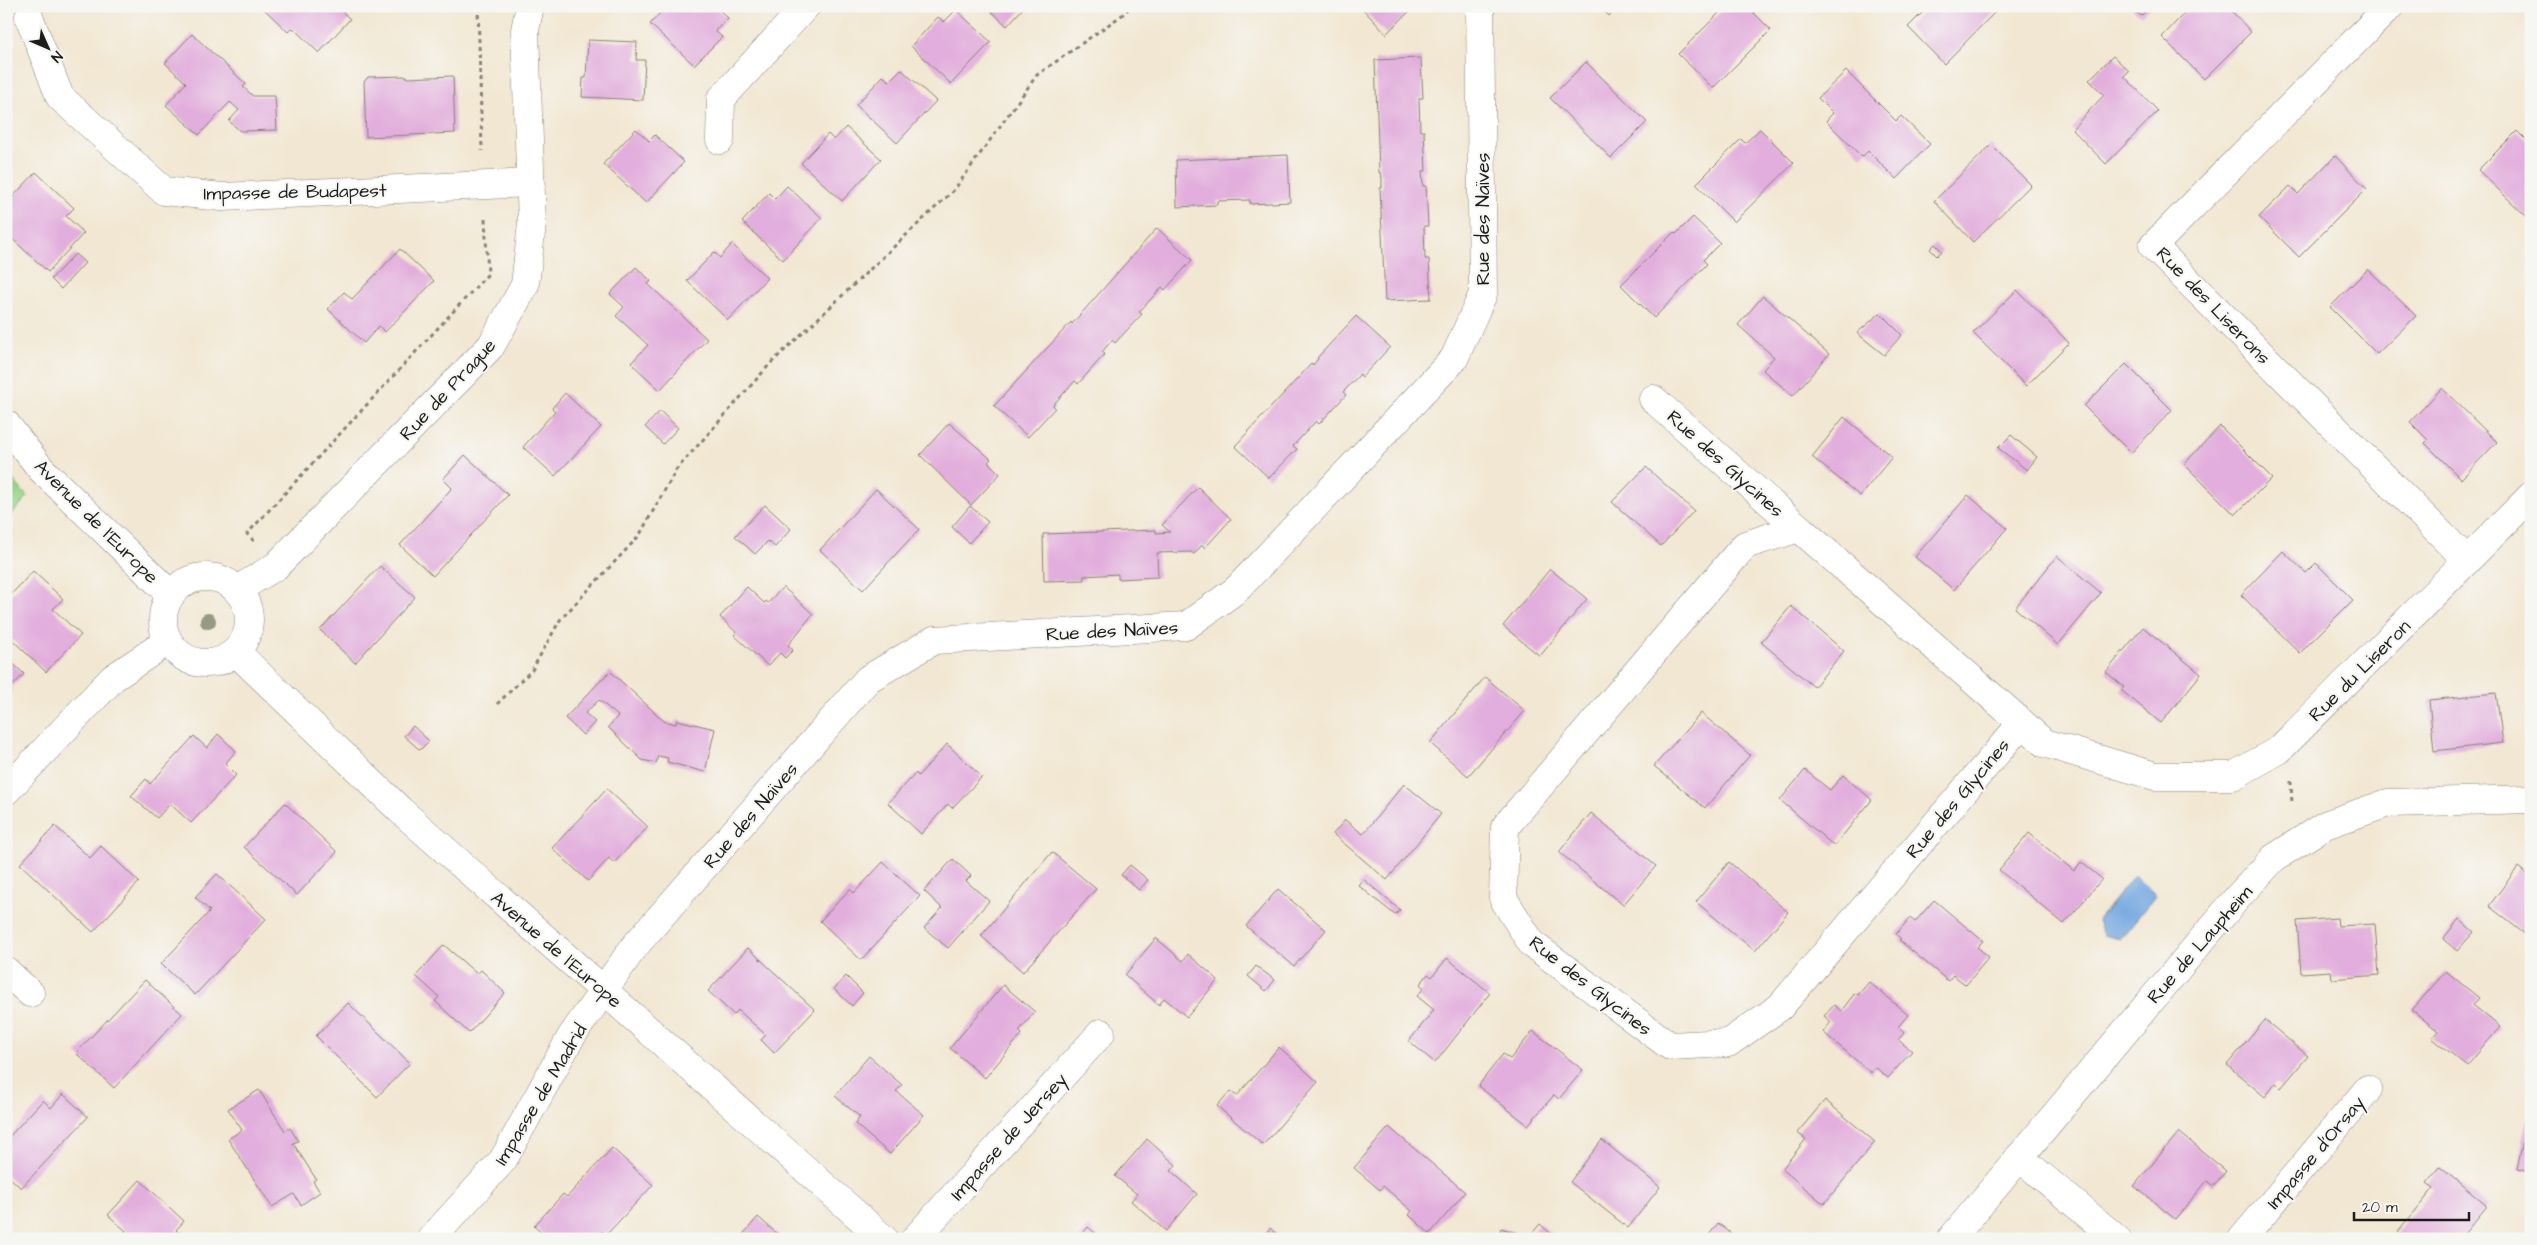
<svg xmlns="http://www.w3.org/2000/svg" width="2537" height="1245" viewBox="0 0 2537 1245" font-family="'Architects Daughter',sans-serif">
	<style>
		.green { fill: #9ad68a; stroke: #5b7953 }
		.water { fill: #76a8e1; stroke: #49627e }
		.building { fill: #e2aedd }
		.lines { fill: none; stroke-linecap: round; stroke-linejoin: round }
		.minor-casing { stroke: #878277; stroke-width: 29 }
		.path { stroke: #878277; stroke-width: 3; stroke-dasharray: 4 4; stroke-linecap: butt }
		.minor { stroke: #fff; stroke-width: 28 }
		.tree { fill: #949b83 }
		.labels { text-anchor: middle; stroke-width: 4; stroke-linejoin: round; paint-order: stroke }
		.street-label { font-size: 19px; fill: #1c1c1c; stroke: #f6f6f2 }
	</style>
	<rect width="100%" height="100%" fill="#f6f6f2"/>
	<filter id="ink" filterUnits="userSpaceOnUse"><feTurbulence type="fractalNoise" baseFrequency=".02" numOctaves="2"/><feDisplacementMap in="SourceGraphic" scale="10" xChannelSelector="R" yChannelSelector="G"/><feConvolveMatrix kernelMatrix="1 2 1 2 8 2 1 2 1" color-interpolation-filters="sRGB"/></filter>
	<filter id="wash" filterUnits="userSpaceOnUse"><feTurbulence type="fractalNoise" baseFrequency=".0096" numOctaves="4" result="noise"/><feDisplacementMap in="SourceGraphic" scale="20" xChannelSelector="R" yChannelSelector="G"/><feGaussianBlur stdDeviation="1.12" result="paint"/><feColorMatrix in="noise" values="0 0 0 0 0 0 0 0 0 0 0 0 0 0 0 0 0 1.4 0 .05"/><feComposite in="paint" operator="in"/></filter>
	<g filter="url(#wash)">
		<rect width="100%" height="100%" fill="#f2e7d2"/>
		<!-- green -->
		<polygon class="green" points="6,471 27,497 6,521"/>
		<!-- water -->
		<polygon class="water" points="2134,876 2156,895 2120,939 2103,935 2097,921"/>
		<g id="blocks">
			<!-- building -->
			<g class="building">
				<polygon points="261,6 336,6 350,19 319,53 293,28 288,32"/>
				<polygon points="670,6 715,6 728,18 715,31 722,37 694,65 650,24 663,10 665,12"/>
				<polygon points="986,6 1025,6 1007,26"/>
				<polygon points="1360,6 1415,6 1386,34"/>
				<polygon points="1600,6 1619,6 1609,16"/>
				<polygon points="1726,6 1747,6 1771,30 1713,88 1678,54"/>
				<polygon points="1929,6 1993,6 1997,10 1944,64 1908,27"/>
				<polygon points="2134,6 2151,6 2141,16 2132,8"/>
				<polygon points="2191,6 2227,6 2251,32 2204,79 2162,37"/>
				<polygon points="956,10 991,42 951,84 911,46 938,17 944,22"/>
				<polygon points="192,34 246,84 243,87 253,96 275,96 277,130 240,131 229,121 239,110 230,102 199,135 166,105 186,83 165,63"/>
				<polygon points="588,40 637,42 636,60 645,60 643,100 582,97 583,78 586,78"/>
				<polygon points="2113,56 2129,71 2124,76 2158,111 2106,164 2072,129 2104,95 2089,80"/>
				<polygon points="1421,58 1423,98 1419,98 1420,131 1424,131 1426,171 1422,171 1423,186 1426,186 1428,226 1424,226 1425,259 1429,259 1431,299 1385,301 1380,188 1382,188 1382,180 1381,173 1379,173 1375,60"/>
				<polygon points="1586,62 1647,122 1611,158 1550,98"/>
				<polygon points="901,69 936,101 897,143 856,105 883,76 889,81"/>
				<polygon points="1846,71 1896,121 1901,116 1930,144 1896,179 1868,151 1862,157 1826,121 1833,113 1818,98"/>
				<polygon points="407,76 407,78 453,76 455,133 366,137 364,82 368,77"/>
				<polygon points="846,127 881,159 842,201 801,163 828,134 834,140"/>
				<polygon points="636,129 649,141 655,135 684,162 646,203 603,164"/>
				<polygon points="1760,129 1794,163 1734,222 1696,184 1741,139 1745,143"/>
				<polygon points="2517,131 2531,145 2531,216 2529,219 2478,170"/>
				<polygon points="1991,145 2031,185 1973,242 1934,201"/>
				<polygon points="1288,155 1290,202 1250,204 1250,200 1217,201 1217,205 1177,207 1176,160"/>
				<polygon points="2335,156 2367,189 2299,257 2259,217 2290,186 2298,194"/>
				<polygon points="36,172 74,208 66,216 84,233 48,272 6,233 6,204"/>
				<polygon points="787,186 822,218 783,260 742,222 769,193 775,199"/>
				<polygon points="1693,217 1720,243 1703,260 1707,264 1654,318 1621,285 1674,232 1676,234"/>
				<polygon points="1157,228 1192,260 1165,290 1162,287 1151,299 1139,312 1142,314 1115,343 1112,340 1102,352 1105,354 1078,384 1075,381 1053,405 1055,408 1028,437 994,406 1071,322 1072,324"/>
				<polygon points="732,244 767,278 728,320 687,281 714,252 720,258"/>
				<polygon points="1935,244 1942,251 1937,256 1930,249"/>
				<polygon points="400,249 434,281 385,332 379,326 364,343 328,309 344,292 352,299"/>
				<polygon points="75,254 85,263 61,289 51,279"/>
				<polygon points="636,267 651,281 648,284 707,339 660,390 631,363 648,345 616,316 624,307 610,294"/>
				<polygon points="2368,269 2416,316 2377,354 2330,307"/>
				<polygon points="2017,290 2069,343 2026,386 1973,333"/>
				<polygon points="1763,296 1829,354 1793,396 1763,370 1774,357 1738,325"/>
				<polygon points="1880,313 1902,335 1884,355 1857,333"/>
				<polygon points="1356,316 1390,347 1362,377 1360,374 1348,387 1343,392 1346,395 1319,424 1316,421 1293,446 1297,449 1269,478 1235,446 1312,363 1313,365 1318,359 1317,358"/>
				<polygon points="2126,364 2172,410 2131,453 2084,406"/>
				<polygon points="2442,388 2497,442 2461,479 2425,443 2428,440 2410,422"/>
				<polygon points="565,393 601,427 555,476 523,447 555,411 552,408"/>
				<polygon points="660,411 678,428 663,444 645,427"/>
				<polygon points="1844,417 1892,457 1860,496 1812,457"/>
				<polygon points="949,423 991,459 988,462 1000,474 971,505 920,455"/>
				<polygon points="2220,426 2272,478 2235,515 2184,464"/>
				<polygon points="2011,435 2037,457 2027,470 1998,448"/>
				<polygon points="465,455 508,495 433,576 400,545 452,488 443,479"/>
				<polygon points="1646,467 1694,511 1661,546 1612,502"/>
				<polygon points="1198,487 1231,519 1205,548 1202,545 1194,554 1191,552 1157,553 1158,577 1118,579 1118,574 1084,576 1084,580 1044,581 1043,534 1156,530 1156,533 1170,532 1162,525"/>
				<polygon points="876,489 919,529 863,590 820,550"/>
				<polygon points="1968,495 2007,528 1954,590 1915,557"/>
				<polygon points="765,505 791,529 775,547 768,541 755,554 735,536"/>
				<polygon points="970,506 988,522 969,543 952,527"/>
				<polygon points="2283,551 2306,573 2316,563 2353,600 2300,653 2241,595"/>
				<polygon points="2057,556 2101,593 2058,645 2015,608"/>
				<polygon points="380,566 415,597 355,663 320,630"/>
				<polygon points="1550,569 1587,599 1540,656 1503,626"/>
				<polygon points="33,571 63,599 53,609 81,635 46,672 6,634 6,600"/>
				<polygon points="747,587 764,603 766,601 768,603 783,587 813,614 788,645 793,650 785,658 780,653 768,666 734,635 737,633 720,617"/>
				<polygon points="1791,606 1844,651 1814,687 1761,642"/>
				<polygon points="2143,627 2201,674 2161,723 2121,690 2124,687 2106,672"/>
				<polygon points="6,657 24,674 10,689 12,691 6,697"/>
				<polygon points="610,671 664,721 676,724 677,720 715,729 705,772 667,762 668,758 658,756 656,763 642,760 608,727 618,716 599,700 585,713 595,722 583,735 565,718"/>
				<polygon points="1485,677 1525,711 1468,776 1430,743"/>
				<polygon points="2496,693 2503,743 2434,751 2429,700"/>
				<polygon points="1701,713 1750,755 1705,808 1654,766"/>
				<polygon points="413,726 429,741 420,750 404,736"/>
				<polygon points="218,734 236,751 225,764 236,775 191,823 170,804 157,818 131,796 146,779 150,784 194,736 207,748"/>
				<polygon points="947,744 982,777 952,808 948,804 921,834 888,803 916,773 918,776"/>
				<polygon points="1805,770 1830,790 1843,775 1872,800 1834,846 1780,800"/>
				<polygon points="1404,784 1441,814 1387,880 1333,834 1345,820 1363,834"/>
				<polygon points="607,789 648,827 614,863 609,858 588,881 552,848"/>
				<polygon points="285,803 337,852 297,895 244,847"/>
				<polygon points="1591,813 1656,866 1623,905 1559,852"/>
				<polygon points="55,826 90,858 101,846 139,882 93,932 20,864"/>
				<polygon points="2029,833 2074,871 2081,862 2102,879 2064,924 1999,870"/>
				<polygon points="1052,852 1096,889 1023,972 981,936"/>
				<polygon points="953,859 971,876 966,881 989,901 948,948 924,928 942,908 924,891"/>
				<polygon points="883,862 920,896 861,960 820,921 850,889 854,893"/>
				<polygon points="1729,862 1788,912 1755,951 1696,902"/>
				<polygon points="1130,865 1148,880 1139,890 1121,875"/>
				<polygon points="2518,867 2531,877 2531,939 2489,906"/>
				<polygon points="217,874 266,919 195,995 161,964 210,911 195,897"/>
				<polygon points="1363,879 1400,910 1395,915 1358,885"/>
				<polygon points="1278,889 1326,930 1294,966 1246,926"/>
				<polygon points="1934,900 1983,941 1977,947 1989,957 1966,985 1953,975 1948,981 1899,940 1901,939 1896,934 1910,918 1915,922"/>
				<polygon points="2337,918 2338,926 2375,924 2379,975 2332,979 2331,971 2301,973 2297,921"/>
				<polygon points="2459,919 2474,932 2457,951 2443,939"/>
				<polygon points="1156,938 1183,961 1188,954 1218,980 1187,1017 1164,998 1159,1005 1125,975"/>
				<polygon points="444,945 477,974 481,970 505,993 469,1033 435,1001 439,997 416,976"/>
				<polygon points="748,948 815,1010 774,1053 761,1040 766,1035 738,1010 734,1015 708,991"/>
				<polygon points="1447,958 1490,993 1435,1063 1409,1041 1434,1010 1417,996 1424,988 1420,984 1428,974 1432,977"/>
				<polygon points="1256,966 1275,980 1266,991 1248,976"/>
				<polygon points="2446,971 2479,998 2473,1005 2500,1027 2467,1066 2432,1038 2438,1031 2412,1010"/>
				<polygon points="846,976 863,993 852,1006 834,989"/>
				<polygon points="145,980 182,1014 114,1088 76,1053"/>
				<polygon points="1869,982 1908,1015 1898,1027 1904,1033 1898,1040 1912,1051 1888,1078 1875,1067 1871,1073 1823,1032 1831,1022 1824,1016 1834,1005 1841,1011 1855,993 1858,995"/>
				<polygon points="1003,985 1035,1012 1019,1031 1022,1034 985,1078 950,1048"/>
				<polygon points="348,1003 410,1063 377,1097 316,1036"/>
				<polygon points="2265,1020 2308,1056 2281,1088 2276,1083 2265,1097 2227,1065"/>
				<polygon points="1533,1031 1583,1070 1559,1099 1554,1095 1528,1125 1478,1086 1503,1054 1510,1059"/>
				<polygon points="1279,1047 1318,1082 1263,1145 1217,1106 1230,1091 1237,1096"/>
				<polygon points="869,1056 902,1085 896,1091 924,1115 890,1154 855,1124 860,1117 835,1096"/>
				<polygon points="259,1090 285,1131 290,1128 298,1141 293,1143 316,1179 313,1181 320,1192 301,1205 294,1194 272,1207 228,1139 242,1130 228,1109"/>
				<polygon points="63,1094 88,1117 21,1188 6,1174 6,1140 43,1100 51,1108"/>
				<polygon points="1825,1100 1875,1142 1824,1204 1782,1169 1806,1139 1797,1133"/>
				<polygon points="2528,1118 2531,1119 2531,1172 2517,1169"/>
				<polygon points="1389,1127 1465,1192 1430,1234 1409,1215 1412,1211 1383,1186 1380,1190 1354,1168"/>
				<polygon points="2179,1132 2226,1171 2213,1186 2207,1181 2175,1219 2134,1186"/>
				<polygon points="1147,1139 1176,1165 1171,1171 1197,1194 1166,1231 1131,1201 1137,1194 1115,1176"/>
				<polygon points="1602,1140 1660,1187 1628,1228 1570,1182"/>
				<polygon points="612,1148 653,1185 606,1235 602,1231 594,1239 548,1239 534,1226 563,1194 567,1197"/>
				<polygon points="2440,1167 2487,1206 2460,1239 2406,1239 2398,1232 2434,1188 2427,1183"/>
				<polygon points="140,1180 184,1221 176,1230 186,1239 118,1239 126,1231 108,1215"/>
				<polygon points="758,1217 783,1239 739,1239"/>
				<polygon points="1718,1223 1738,1239 1706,1239"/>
				<polygon points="1540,1224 1557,1239 1497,1239 1501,1228 1529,1237"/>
				<polygon points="1088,1227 1102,1239 1078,1239"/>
				<polygon points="1270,1228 1282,1239 1261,1239"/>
			</g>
		</g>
	</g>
	<g filter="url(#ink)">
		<use href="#blocks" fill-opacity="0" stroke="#878277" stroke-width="1"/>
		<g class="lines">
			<defs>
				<g id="minor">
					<polyline points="2390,6 2153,246 2467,560"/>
					<polyline points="29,17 60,97 164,191 222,197 531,183"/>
					<polyline points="720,140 721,99 806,6"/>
					<polyline points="1653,399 1799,528"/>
					<polyline points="6,424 41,469 170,594"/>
					<circle cx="206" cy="620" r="43"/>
					<polyline points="237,590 276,566 491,346 525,285 532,224 525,30 530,6"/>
					<polyline points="236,652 400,810 884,1239"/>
					<polyline points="2022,723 1780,1007 1728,1043 1670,1046 1532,944 1503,898 1505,827 1745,545 1799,528 2022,723 2044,743 2155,776 2233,776 2279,750 2531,496"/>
					<polyline points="6,791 113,678 168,641"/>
					<polyline points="6,971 30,993"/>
					<polyline points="2019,1157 2117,1239"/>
					<polyline points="431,1239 503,1160 571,1037 634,947 868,679 934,640 1186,626 1236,590 1454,359 1483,294 1480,6"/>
					<polyline points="915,1239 1101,1033"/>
					<polyline points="1951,1239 2237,898 2274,858 2325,825 2388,803 2531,799"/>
					<polyline points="2242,1239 2368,1089"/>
				</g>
			</defs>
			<!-- minor casing -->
			<use href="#minor" class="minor-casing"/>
			<!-- path -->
			<g class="path">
				<polyline points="478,6 482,151"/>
				<polyline points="254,541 247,534 488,274 485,219"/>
				<polyline points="497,704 532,670 560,620 639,536 676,470 771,363 954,190 1037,75 1125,13 1130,6"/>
				<polyline points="2291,781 2292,805"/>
			</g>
			<!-- minor -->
			<use href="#minor" class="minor"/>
		</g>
		<!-- trees -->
		<circle class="tree" cx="208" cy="621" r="8"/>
	</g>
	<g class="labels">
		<!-- street labels -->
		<g class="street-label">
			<text transform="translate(295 191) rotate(-1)" y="7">Impasse de Budapest</text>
			<text transform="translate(1482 219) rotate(-90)" y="7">Rue des Naïves</text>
			<text transform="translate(2214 305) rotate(46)" y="7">Rue des Liserons</text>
			<text transform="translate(447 389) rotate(-47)" y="7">Rue de Prague</text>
			<text transform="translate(1726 463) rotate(42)" y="7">Rue des Glycines</text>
			<text transform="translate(97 521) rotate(45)" y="7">Avenue de l'Europe</text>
			<text transform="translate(1112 630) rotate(-3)" y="7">Rue des Naïves</text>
			<text transform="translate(2359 670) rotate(-45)" y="7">Rue du Liseron</text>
			<text transform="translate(1957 798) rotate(-50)" y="7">Rue des Glycines</text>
			<text transform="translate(750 815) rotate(-49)" y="7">Rue des Naïves</text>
			<text transform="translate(2199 944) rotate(-49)" y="7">Rue de Laupheim</text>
			<text transform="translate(557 949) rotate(41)" y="7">Avenue de l'Europe</text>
			<text transform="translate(1591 985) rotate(38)" y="7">Rue des Glycines</text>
			<text transform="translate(540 1094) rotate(-59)" y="7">Impasse de Madrid</text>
			<text transform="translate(1008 1136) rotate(-48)" y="7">Impasse de Jersey</text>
			<text transform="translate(2315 1152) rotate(-50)" y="7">Impasse d'Orsay</text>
		</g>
	</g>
	<!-- margin -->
	<rect width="2537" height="1245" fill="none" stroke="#f6f6f2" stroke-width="25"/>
	<!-- north arrow -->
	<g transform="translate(48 48) rotate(135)" stroke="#f6f6f2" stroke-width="4" paint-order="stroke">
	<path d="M0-4L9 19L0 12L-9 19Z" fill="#1c1c1c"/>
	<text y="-8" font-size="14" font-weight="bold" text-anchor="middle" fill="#1c1c1c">N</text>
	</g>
	<!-- scale -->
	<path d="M2354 1212v8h115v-8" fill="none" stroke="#1c1c1c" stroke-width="2.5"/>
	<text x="2362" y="1212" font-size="15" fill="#1c1c1c" stroke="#f6f6f2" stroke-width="4" paint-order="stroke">20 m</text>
</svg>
